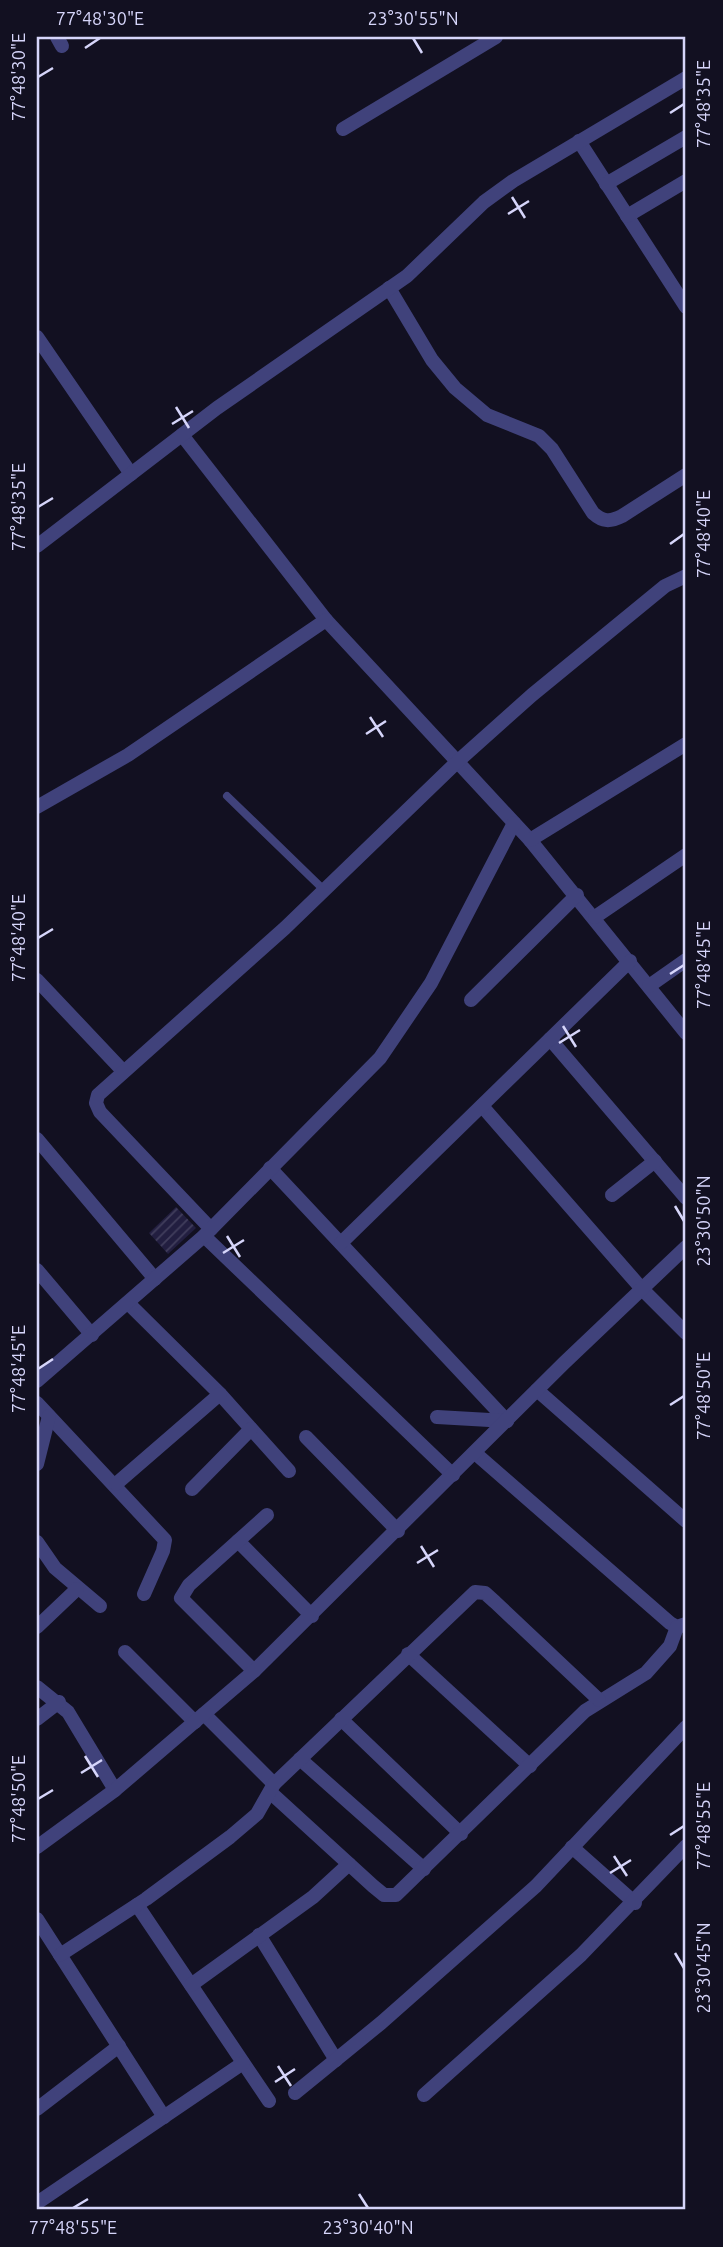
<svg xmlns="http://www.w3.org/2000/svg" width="723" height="2247" viewBox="0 0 723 2247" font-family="Ubuntu,sans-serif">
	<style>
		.building { fill: url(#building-hatch) }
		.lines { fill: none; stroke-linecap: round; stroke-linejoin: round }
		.service { stroke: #40427b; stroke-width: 8 }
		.minor { stroke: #40427b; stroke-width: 14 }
		.ticks { fill: none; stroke: #d6d5fa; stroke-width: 2.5 }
		.neatline { fill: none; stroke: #d6d5fa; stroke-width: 2.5 }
		.ticks-label { font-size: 18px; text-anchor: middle; fill: #d6d5fa }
	</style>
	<defs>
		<pattern id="building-hatch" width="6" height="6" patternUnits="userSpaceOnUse" patternTransform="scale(1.75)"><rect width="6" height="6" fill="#221e40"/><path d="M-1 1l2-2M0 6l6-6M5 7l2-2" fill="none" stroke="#413e5c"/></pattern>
	</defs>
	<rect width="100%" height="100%" fill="#121021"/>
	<!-- building -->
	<polygon class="building" points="176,1207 196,1228 168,1254 149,1233"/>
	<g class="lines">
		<!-- service -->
		<polyline class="service" points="227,796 324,890"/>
		<!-- minor -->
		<g class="minor">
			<polyline points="57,37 62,46"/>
			<polyline points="343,129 496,37"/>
			<polyline points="579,141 686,307"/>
			<polyline points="606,184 686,137"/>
			<polyline points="627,216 686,181"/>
			<path d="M389,288L432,360L455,388L487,415L539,436L552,449L593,513C603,522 610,522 622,516L686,475"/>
			<polyline points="37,337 131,474"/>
			<polyline points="182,435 326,620 530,840 686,1033"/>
			<polyline points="37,546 217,408 407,276 484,202 513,181 686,78"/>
			<polyline points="37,807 128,755 326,620"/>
			<polyline points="530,840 686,744"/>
			<polyline points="595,917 686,855"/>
			<polyline points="37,980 123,1071"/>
			<polyline points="649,986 686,960"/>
			<polyline points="471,1000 577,895"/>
			<polyline points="550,1039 686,1198"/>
			<polyline points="482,1106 642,1289 686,1333"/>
			<polyline points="37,1139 155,1279"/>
			<polyline points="270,1168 507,1421"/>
			<polyline points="612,1195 655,1161"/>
			<polyline points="211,1229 100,1112 96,1103 98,1095 285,928 457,762 532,695 665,586 686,576"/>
			<polyline points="204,1236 453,1475"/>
			<polyline points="341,1243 630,961"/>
			<polyline points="37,1270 92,1335"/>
			<polyline points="128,1303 220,1394 289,1471"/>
			<polyline points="37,1381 204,1236 380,1058 431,983 514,823"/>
			<polyline points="537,1390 686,1521"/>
			<polyline points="37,1403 165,1540 163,1551 144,1594"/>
			<polyline points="437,1417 507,1421"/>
			<polyline points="306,1437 398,1531"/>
			<polyline points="475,1453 670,1623 677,1627 686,1624"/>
			<polyline points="37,1464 49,1416"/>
			<polyline points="116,1484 220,1394"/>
			<polyline points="192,1489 251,1429"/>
			<polyline points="238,1541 312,1616"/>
			<polyline points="37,1542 55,1568 100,1606"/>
			<polyline points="37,1627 77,1589"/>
			<polyline points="125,1652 195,1722"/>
			<polyline points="408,1654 530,1766"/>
			<polyline points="254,1671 181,1598 189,1585 267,1515"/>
			<polyline points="37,1687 68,1712 115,1790"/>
			<polyline points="204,1714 274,1784"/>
			<polyline points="37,1719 59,1702"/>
			<polyline points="341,1719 461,1834"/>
			<polyline points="300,1759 424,1869"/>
			<polyline points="270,1792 373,1886 384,1895 396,1895 585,1711 646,1673 670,1646 677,1627"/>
			<polyline points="37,1847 115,1790 254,1671 564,1363 686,1247"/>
			<polyline points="572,1847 635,1903"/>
			<polyline points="137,1905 269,2101"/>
			<polyline points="37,1919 164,2117"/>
			<polyline points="259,1935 336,2060"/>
			<polyline points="60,1955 146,1899 230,1837 257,1814 274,1784 475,1592 485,1593 495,1602 599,1700"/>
			<polyline points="191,1985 313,1897 349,1864"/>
			<polyline points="295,2093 381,2023 536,1886 686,1727"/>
			<polyline points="424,2095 581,1955 686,1846"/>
			<polyline points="37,2109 119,2046"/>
			<polyline points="37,2203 243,2063"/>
		</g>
	</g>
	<!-- ticks -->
	<path class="ticks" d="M413,38L422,53M85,48L100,38M38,77L53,68M670,113L684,104M512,197L525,218M508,214L529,201M176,407L189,428M172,424L193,411M38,507L53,498M670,544L684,534M370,717L383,737M366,734L386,721M38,938L53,929M670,974L684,965M563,1026L576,1047M559,1043L580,1030M675,1206L684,1221M227,1236L240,1257M223,1253L244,1240M38,1369L53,1359M670,1405L684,1396M421,1546L434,1567M417,1563L438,1550M85,1756L98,1777M81,1773L102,1760M38,1799L53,1790M670,1835L684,1826M614,1856L627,1876M610,1873L631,1860M675,1953L684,1968M278,2066L291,2086M275,2082L295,2069M359,2194L368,2208M73,2208L88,2199"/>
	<!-- border -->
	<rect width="723" height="2247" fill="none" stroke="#121021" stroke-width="77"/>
	<rect x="38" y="38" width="646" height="2170" class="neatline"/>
	<g class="ticks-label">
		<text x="100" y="25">77°48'30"E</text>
		<text x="413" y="25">23°30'55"N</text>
		<text transform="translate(19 77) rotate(-90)" y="6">77°48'30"E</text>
		<text transform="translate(704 104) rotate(-90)" y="6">77°48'35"E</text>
		<text transform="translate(19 507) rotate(-90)" y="6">77°48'35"E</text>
		<text transform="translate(704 534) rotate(-90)" y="6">77°48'40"E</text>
		<text transform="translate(19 938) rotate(-90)" y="6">77°48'40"E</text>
		<text transform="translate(704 965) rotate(-90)" y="6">77°48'45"E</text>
		<text transform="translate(704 1221) rotate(-90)" y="6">23°30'50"N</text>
		<text transform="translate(19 1369) rotate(-90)" y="6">77°48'45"E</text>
		<text transform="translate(704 1396) rotate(-90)" y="6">77°48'50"E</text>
		<text transform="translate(19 1799) rotate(-90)" y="6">77°48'50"E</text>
		<text transform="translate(704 1826) rotate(-90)" y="6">77°48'55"E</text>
		<text transform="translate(704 1968) rotate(-90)" y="6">23°30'45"N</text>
		<text x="73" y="2234">77°48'55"E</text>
		<text x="368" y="2234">23°30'40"N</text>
	</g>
</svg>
